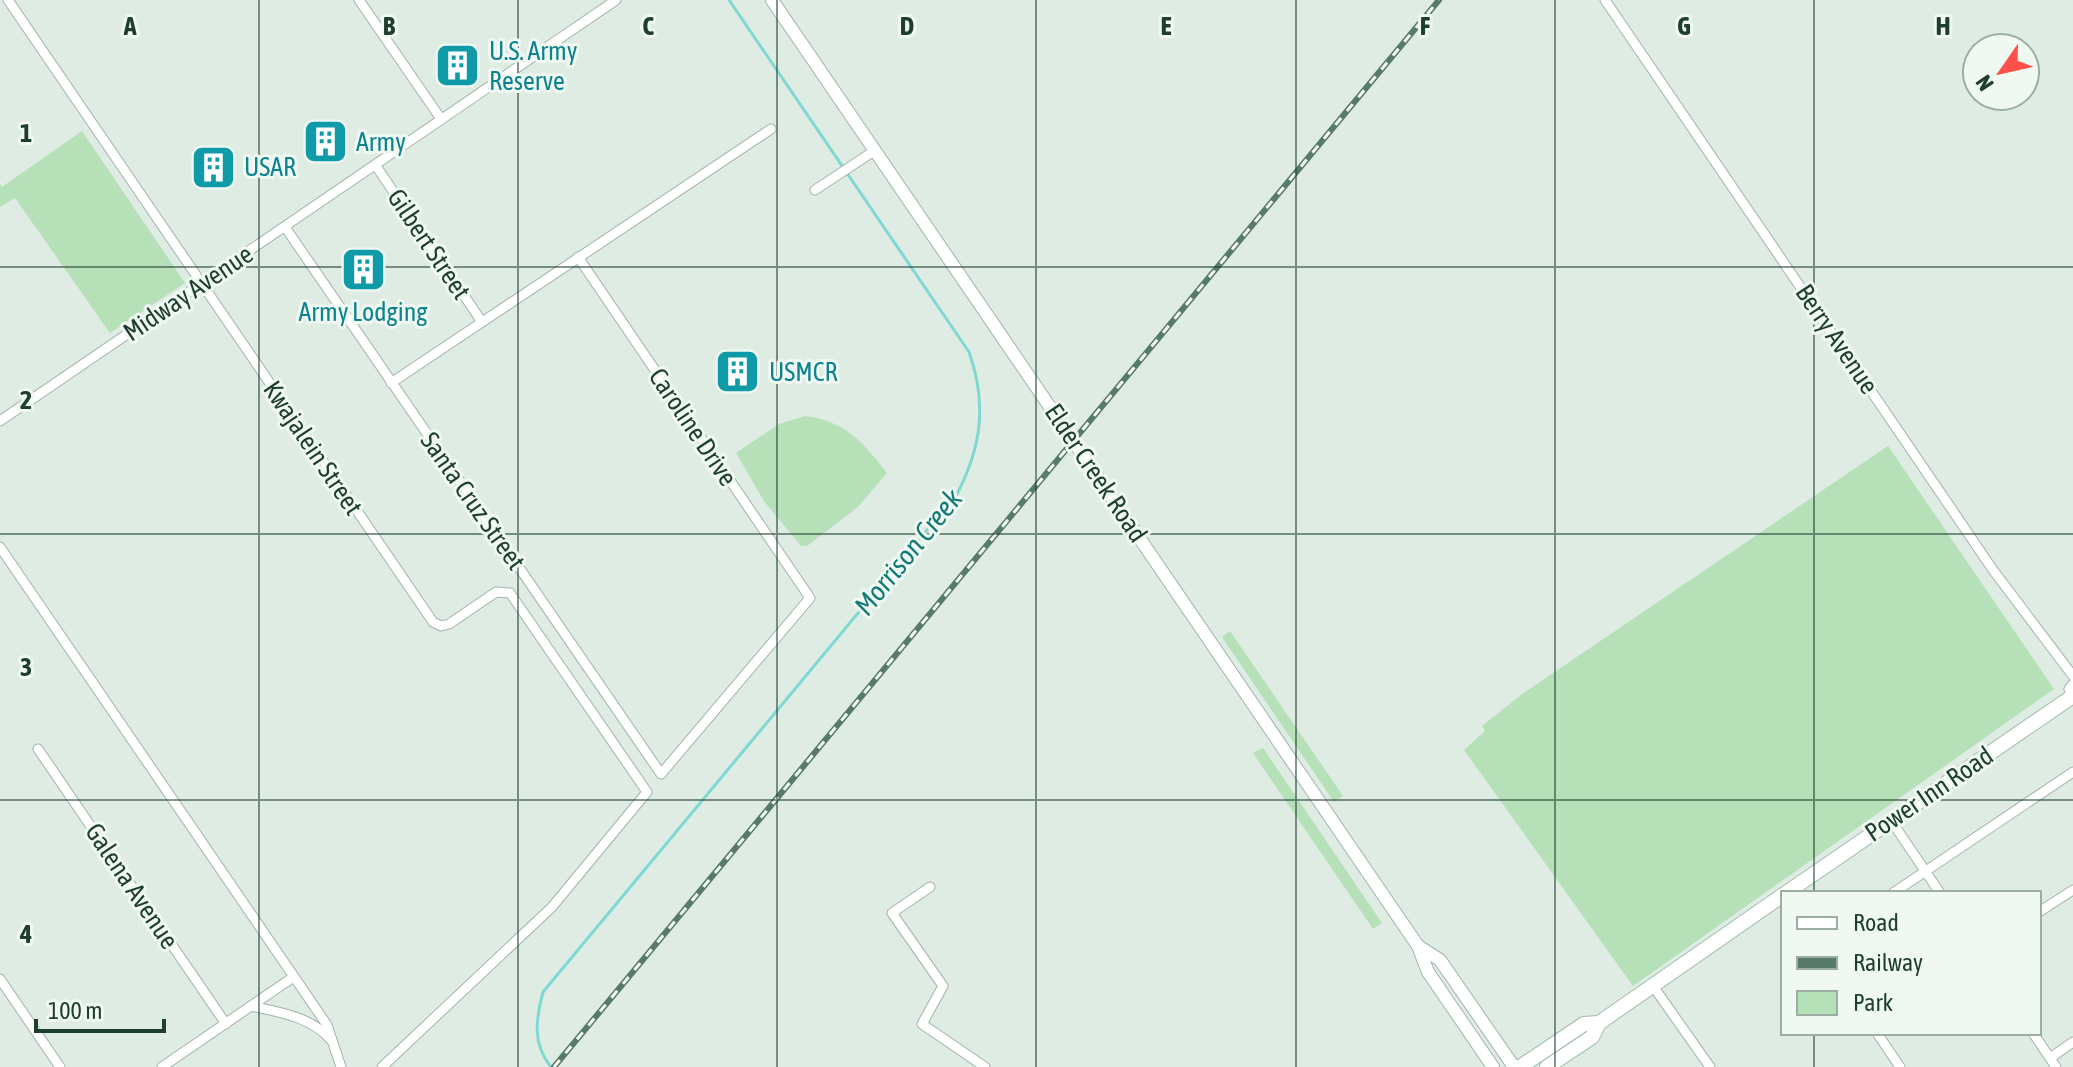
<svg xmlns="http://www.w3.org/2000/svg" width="2073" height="1067" viewBox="0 0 2073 1067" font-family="'Asap Condensed',sans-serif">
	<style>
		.green { fill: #b5e0b8 }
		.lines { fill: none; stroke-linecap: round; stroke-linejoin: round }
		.stream { stroke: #80d8d3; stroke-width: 3 }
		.minor-casing { stroke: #a1b4aa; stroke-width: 11 }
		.tertiary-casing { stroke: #a1b4aa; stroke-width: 14 }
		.secondary-casing { stroke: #9fbcac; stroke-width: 16 }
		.minor { stroke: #fff; stroke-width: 9 }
		.tertiary { stroke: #fff; stroke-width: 12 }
		.secondary { stroke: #fff; stroke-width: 14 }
		.rail-casing { stroke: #587a6a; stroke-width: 6 }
		.rail { stroke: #f0f8f2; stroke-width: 3; stroke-dasharray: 9; stroke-linecap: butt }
		.grid { fill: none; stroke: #1e3e2f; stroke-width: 2; stroke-opacity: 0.55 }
		.labels { text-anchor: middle; stroke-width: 6; stroke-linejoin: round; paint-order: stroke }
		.culture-label { font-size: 26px; fill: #0d838f; stroke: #f0f8f2; text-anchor: start }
		.street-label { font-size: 26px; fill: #1e3e2f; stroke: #f0f8f2 }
		.water-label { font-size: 28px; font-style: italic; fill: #127b77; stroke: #f0f8f2 }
		.grid-label { font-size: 26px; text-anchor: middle; font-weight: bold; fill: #1e3e2f; stroke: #f0f8f2; stroke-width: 6; stroke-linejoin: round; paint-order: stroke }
	</style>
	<rect width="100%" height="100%" fill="#dfece4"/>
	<!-- green -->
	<g class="green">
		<polygon points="82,131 185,283 110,333 15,198 0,207 0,184 2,187"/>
		<path d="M805,416C845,421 863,442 887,473L858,507L807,546H801L764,501L736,453L779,424Z"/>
		<polygon points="1888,446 2054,689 1633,986 1464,750 1485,731 1482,726 1522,694"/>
		<polygon points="1230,631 1343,796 1334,802 1222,637"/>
		<polygon points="1263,748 1382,923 1373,929 1253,753"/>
	</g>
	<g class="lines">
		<!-- stream -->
		<path class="stream" d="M551,1067C532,1044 536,1019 543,992L957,494C982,446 987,403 969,352L729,0"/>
		<defs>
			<g id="minor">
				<polyline points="8,0 433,622 441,626 449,624 496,592 510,593 647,792 552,907 382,1067"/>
				<polyline points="359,0 441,119"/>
				<polyline points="1605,0 1993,570 2073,676"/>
				<polyline points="376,166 482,322"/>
				<polyline points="815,190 874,151"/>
				<polyline points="285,227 661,774 810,598 578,257"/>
				<polyline points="391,383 771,129"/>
				<polyline points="0,421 616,0"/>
				<polyline points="0,547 327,1025 341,1067"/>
				<polyline points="2073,684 2069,689 2073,695"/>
				<polyline points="38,749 226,1024"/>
				<polyline points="1890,819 1940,893"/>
				<polyline points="930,887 892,913 943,986 922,1024 985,1067"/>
				<polyline points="1893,893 2073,772"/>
				<polyline points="2039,912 2073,890"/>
				<polyline points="0,979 60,1067"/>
				<polyline points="1653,986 1710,1067"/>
				<polyline points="251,1006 292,978"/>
				<polyline points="1877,1033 1900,1067"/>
				<polyline points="2033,1033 2056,1067"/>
				<polyline points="2050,1058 2073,1042"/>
				<path d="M162,1067L251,1006C279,1012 312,1017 331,1040"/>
			</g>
			<g id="tertiary">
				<polyline points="772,0 1418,946 1428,972 1493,1067"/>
				<polyline points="1418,946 1440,960 1514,1067"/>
			</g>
			<g id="secondary">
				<polyline points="1786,893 2073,696"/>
				<polyline points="1520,1067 1584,1024 1599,1023"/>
				<polyline points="1547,1067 1592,1037 1599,1023 1783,895"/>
			</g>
		</defs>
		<!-- minor casing -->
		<use href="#minor" class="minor-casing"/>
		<!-- tertiary casing -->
		<use href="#tertiary" class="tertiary-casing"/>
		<!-- secondary casing -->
		<use href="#secondary" class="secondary-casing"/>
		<!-- minor -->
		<use href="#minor" class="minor"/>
		<!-- tertiary -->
		<use href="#tertiary" class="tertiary"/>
		<!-- secondary -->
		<use href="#secondary" class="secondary"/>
		<defs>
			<polyline id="rail" points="554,1067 1439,0"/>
		</defs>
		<!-- rail casing -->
		<use href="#rail" class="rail-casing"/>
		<!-- rail -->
		<use href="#rail" class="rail"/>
	</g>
	<!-- grid -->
	<path class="grid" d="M259,0V1067M518,0V1067M777,0V1067M1036,0V1067M1296,0V1067M1555,0V1067M1814,0V893M0,267H2073M0,534H2073M0,800H2073M1814,1033V1067"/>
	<!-- icons -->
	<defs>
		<symbol id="building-square" viewBox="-11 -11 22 22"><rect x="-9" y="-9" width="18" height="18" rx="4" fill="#0f9aa8" stroke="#f0f8f2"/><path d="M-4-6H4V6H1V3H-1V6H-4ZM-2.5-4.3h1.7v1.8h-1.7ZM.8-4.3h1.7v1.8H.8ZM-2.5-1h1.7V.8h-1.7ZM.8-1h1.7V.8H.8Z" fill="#fff"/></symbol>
	</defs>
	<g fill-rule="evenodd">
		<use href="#building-square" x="432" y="40" width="51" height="51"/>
		<use href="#building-square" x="300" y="116" width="51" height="51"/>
		<use href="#building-square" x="188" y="142" width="51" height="51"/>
		<use href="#building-square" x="338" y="244" width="51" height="51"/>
		<use href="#building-square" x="712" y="346" width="51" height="51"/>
	</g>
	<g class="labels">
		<!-- culture labels -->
		<g class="culture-label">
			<text x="489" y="60">U.S. Army<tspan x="489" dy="30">Reserve</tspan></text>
			<text x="356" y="151">Army</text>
			<text x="244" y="176">USAR</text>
			<text x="363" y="321" text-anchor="middle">Army Lodging</text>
			<text x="769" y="381">USMCR</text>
		</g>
		<!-- street labels -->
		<g class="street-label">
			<text transform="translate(429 244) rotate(56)" y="9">Gilbert Street</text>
			<text transform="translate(188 293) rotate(-34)" y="9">Midway Avenue</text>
			<text transform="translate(1837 339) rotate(56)" y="9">Berry Avenue</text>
			<text transform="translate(693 427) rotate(56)" y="9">Caroline Drive</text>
			<text transform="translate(313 448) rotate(56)" y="9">Kwajalein Street</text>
			<text transform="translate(1096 473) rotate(56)" y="9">Elder Creek Road</text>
			<text transform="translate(473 501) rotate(55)" y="9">Santa Cruz Street</text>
			<text transform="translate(1929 794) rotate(-34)" y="9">Power Inn Road</text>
			<text transform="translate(132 886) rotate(56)" y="9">Galena Avenue</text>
		</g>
		<!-- water labels -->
		<g class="water-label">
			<text transform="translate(908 552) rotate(-51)" y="10">Morrison Creek</text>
		</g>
	</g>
	<g class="grid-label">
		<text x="130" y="35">A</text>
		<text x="389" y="35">B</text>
		<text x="648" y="35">C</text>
		<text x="907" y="35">D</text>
		<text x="1166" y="35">E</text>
		<text x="1425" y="35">F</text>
		<text x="1684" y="35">G</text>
		<text x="1943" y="35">H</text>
		<text x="26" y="142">1</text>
		<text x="26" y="409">2</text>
		<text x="26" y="676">3</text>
		<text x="26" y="943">4</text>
	</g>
	<!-- legend -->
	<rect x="1781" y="891" width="260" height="144" fill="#f0f8f2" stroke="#9caea4" stroke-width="2"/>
	<rect x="1797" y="917" width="40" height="12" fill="#ffffff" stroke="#9caea4" stroke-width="2"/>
	<text x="1853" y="931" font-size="24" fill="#1e3e2f">Road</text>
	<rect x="1797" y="957" width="40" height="12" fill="#587a6a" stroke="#9caea4" stroke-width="2"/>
	<text x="1853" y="971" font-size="24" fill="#1e3e2f">Railway</text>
	<rect x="1797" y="991" width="40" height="24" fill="#b5e0b8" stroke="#9caea4" stroke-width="2"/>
	<text x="1853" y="1011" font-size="24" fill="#1e3e2f">Park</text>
	<!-- north arrow -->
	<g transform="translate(2001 72) rotate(236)"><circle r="38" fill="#f0f8f2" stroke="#9caea4" stroke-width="2"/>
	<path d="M0-6L14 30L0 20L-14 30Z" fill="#ff514b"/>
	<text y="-12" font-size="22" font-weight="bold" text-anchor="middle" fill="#1e3e2f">N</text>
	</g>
	<!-- scale -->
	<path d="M36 1019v12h128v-12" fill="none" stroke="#1e3e2f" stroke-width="4"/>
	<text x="48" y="1019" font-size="24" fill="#1e3e2f" stroke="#f0f8f2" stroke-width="6" paint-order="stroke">100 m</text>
</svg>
